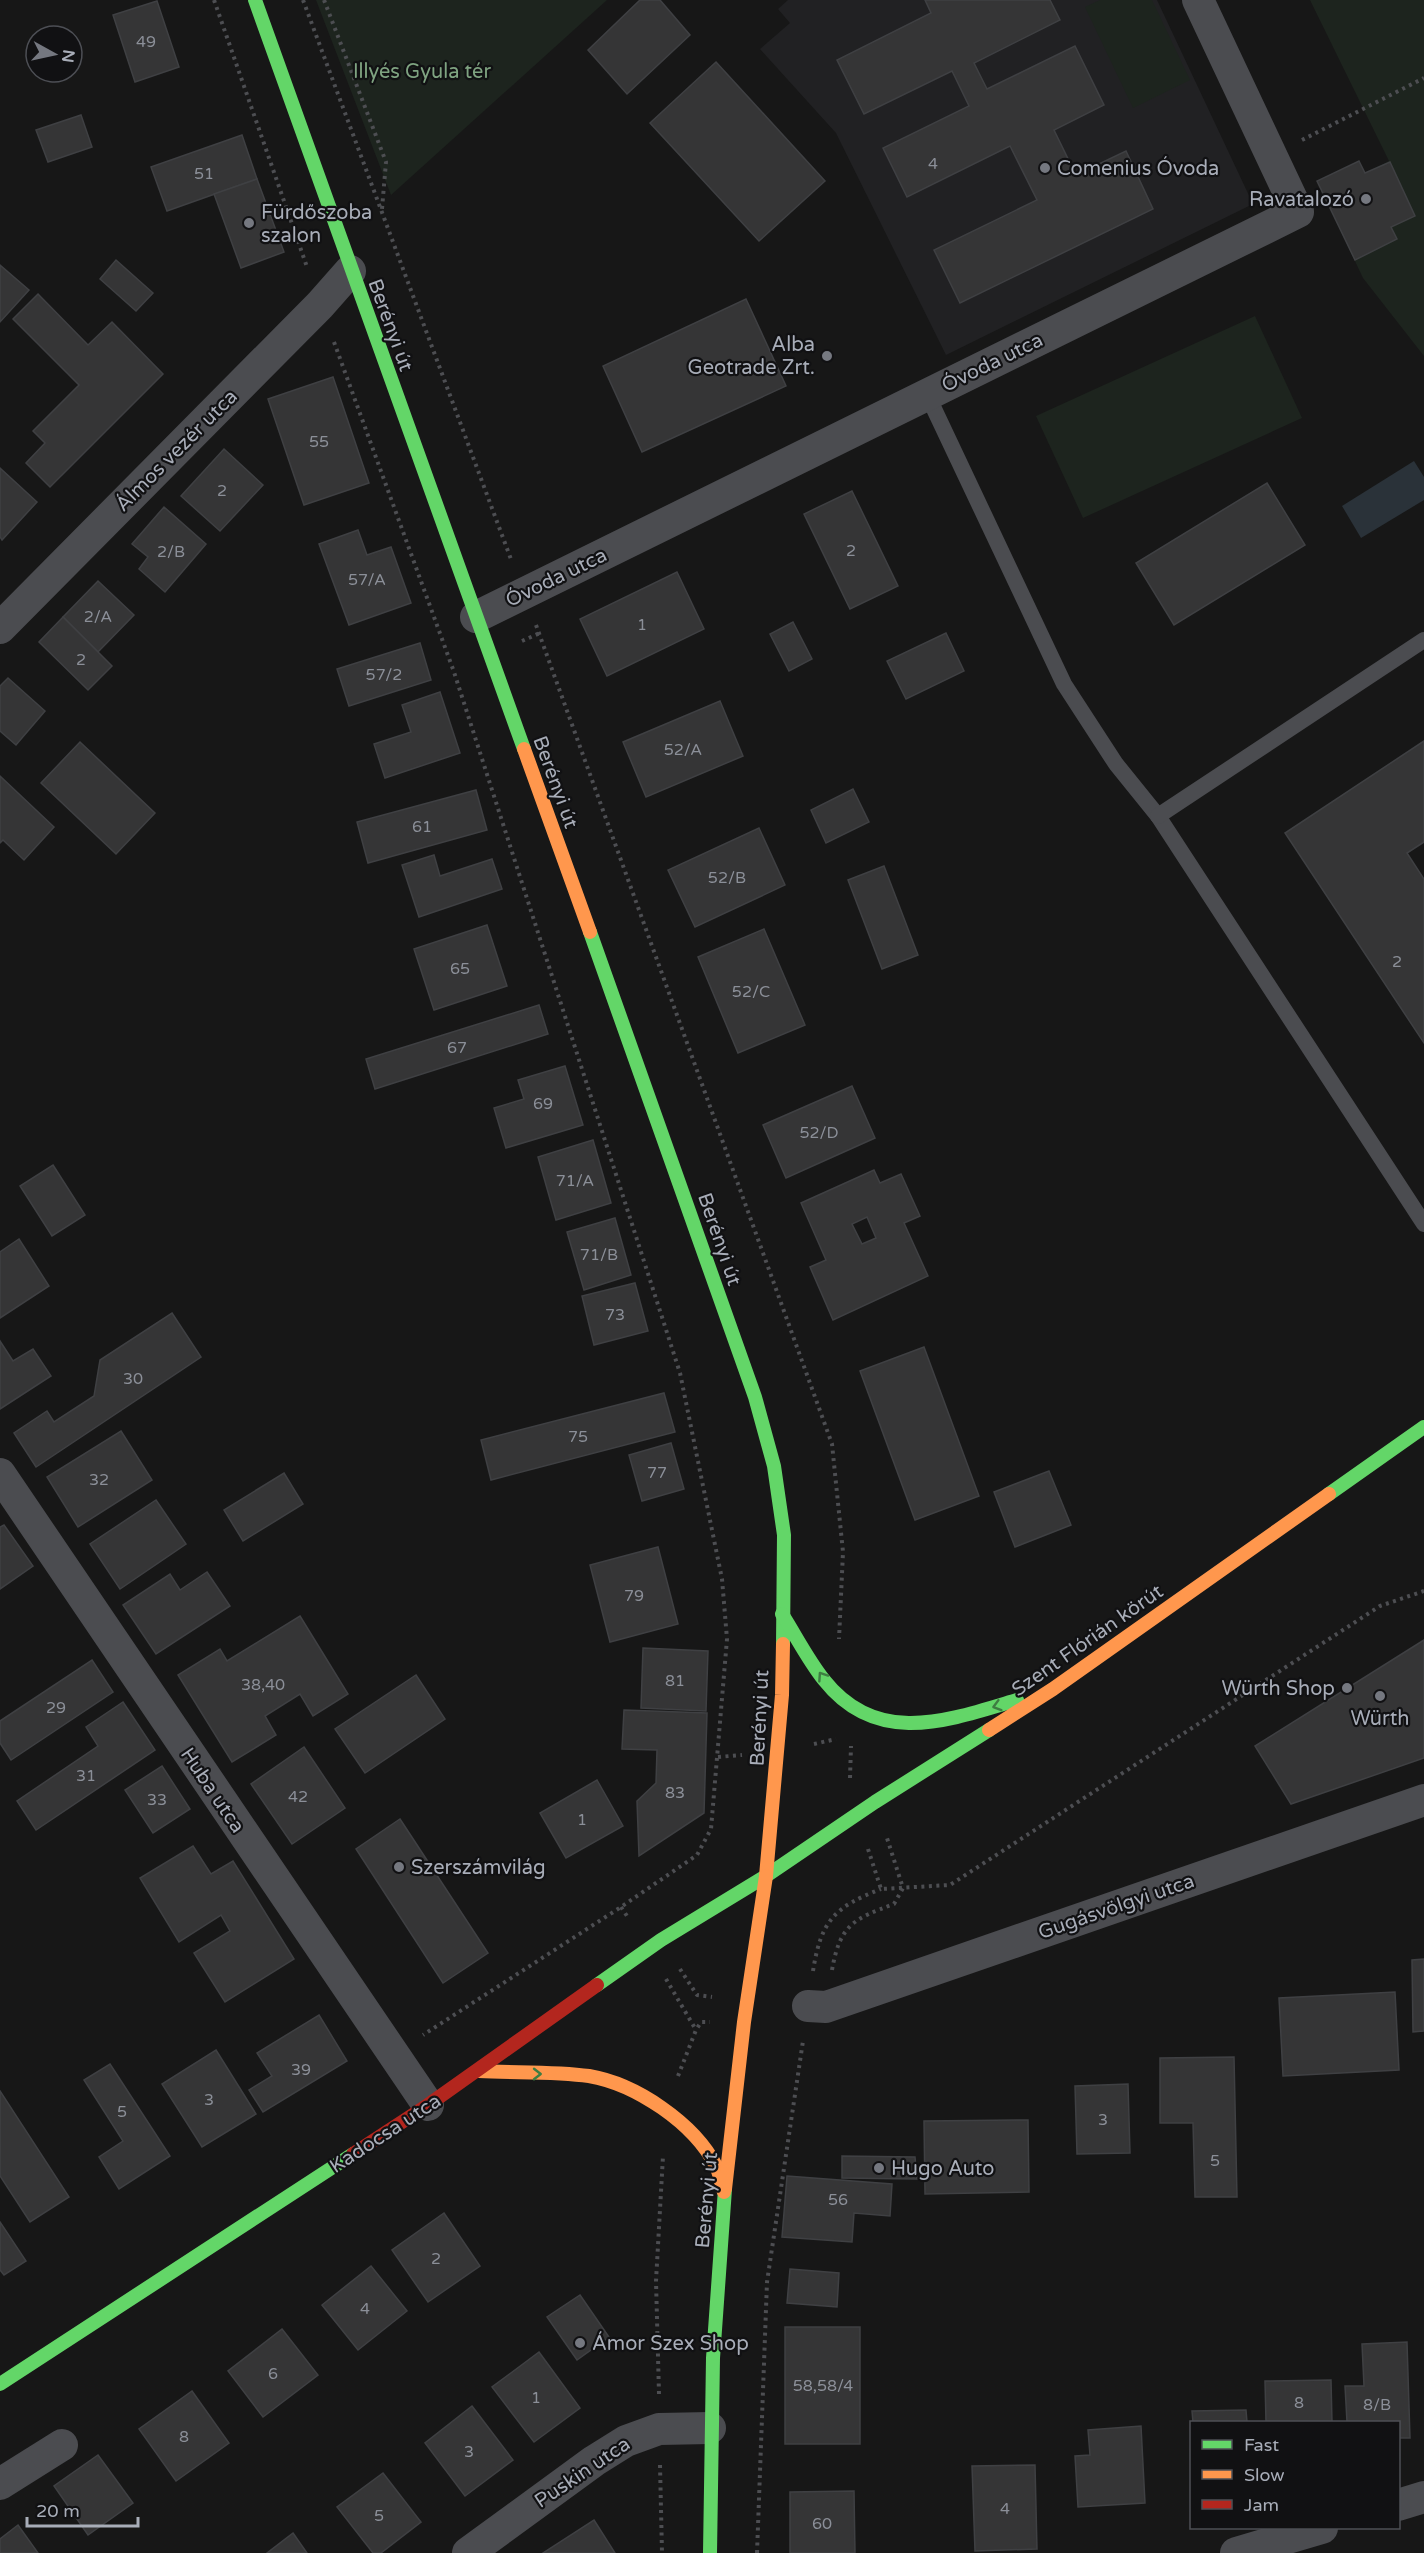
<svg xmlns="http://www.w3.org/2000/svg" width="1424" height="2553" viewBox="0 0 1424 2553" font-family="'Varela Round',sans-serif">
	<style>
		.built { fill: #212123 }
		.green { fill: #1d241e }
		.water { fill: #2a3239 }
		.building { fill: #353536; stroke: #3f4043; stroke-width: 1.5; fill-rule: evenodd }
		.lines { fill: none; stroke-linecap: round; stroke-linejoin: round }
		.path { stroke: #4d4e52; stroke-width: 4; stroke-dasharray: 3 4.5; stroke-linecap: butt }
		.lane { stroke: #4b4c50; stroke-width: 16 }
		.street { stroke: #4b4c50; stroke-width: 32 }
		.fast { stroke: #63d668; stroke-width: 14 }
		.slow { stroke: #ff974d; stroke-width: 14 }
		.jam { stroke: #b3261e; stroke-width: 14 }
		.oneway { stroke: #3e7d42 }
		.poi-dot { fill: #757880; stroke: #111113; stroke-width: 2 }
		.labels { text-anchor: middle; stroke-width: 4.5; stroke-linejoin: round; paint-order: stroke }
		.number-label { font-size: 16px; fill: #8b8f98 }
		.park-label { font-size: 20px; fill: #7fa381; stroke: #111113 }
		.poi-label { font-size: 20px; fill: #a8adb8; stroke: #111113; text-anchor: start }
		.street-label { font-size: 20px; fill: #a8adb8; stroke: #111113 }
	</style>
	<rect width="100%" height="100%" fill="#171717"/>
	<!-- built -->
	<polygon class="built" points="788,0 1157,0 1253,204 946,355 836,133 760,49 790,23 778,9"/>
	<!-- green -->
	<g class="green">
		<polygon points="316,0 607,0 391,195"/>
		<polygon points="1100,0 1152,0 1190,80 1133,108 1085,7"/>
		<polygon points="1310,0 1424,0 1424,356 1363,278 1317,181 1359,161 1365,173 1389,161"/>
		<polygon points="1255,316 1302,418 1083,518 1036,416"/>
	</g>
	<!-- water -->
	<polygon class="water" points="1414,461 1424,477 1424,500 1361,538 1342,506"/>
	<!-- building -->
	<g class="building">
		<polygon points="640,0 660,0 690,35 627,94 588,50"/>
		<polygon points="925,0 1050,0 1060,20 974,63 987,89 1075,46 1104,105 1054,130 1076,175 1126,151 1153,209 960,303 934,250 1037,200 1010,146 907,197 883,148 969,106 952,71 864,114 837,60 931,13"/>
		<polygon points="157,1 179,67 135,82 113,15"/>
		<polygon points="716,62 825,181 759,241 650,123"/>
		<polygon points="81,115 92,147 48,162 36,130"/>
		<polygon points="242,135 257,179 167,211 151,167"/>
		<polygon points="1359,161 1365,173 1390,162 1415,216 1391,227 1397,239 1355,260 1317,181"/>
		<polygon points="257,179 284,252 241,268 214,194"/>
		<polygon points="116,260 153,293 136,311 100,279"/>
		<polygon points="0,265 29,290 0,322"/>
		<polygon points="38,294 88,345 112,322 163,374 50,487 26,463 45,443 33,431 79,385 13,319"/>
		<polygon points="746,299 786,386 642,452 603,366"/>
		<polygon points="333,377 369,483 304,505 268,399"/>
		<polygon points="224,449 263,485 220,531 181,496"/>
		<polygon points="0,468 37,502 2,540 0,537"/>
		<polygon points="1267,483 1305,545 1174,625 1136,563"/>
		<polygon points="852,491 898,586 850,609 804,514"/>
		<polygon points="164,507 206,544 165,592 139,569 148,557 132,544"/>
		<polygon points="358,530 367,555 391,547 411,603 349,625 319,544"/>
		<polygon points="677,572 704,629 607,676 580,619"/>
		<polygon points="98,581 134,615 98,652 63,617"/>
		<polygon points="63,617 112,666 88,690 39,642"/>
		<polygon points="793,622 812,659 789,671 770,634"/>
		<polygon points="946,633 964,671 906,699 887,661"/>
		<polygon points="420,643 431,680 349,706 337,669"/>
		<polygon points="8,678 45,711 16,745 0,731 0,686"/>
		<polygon points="440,692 460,753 385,778 374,744 411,732 402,705"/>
		<polygon points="720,701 743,756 646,797 623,742"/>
		<polygon points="1424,741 1424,842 1407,853 1424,879 1424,1043 1285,833"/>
		<polygon points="80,742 155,813 116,854 41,783"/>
		<polygon points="0,776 54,827 24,860 3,840 0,843"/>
		<polygon points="853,789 869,822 826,843 811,810"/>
		<polygon points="476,790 487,830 368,863 357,822"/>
		<polygon points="759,828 785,885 695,927 668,870"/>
		<polygon points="434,855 440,876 492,859 502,889 419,917 402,865"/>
		<polygon points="884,866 918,955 882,969 848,880"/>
		<polygon points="487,925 507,986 434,1010 414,949"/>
		<polygon points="764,929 805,1025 738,1053 698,957"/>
		<polygon points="539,1005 548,1034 375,1089 366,1059"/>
		<polygon points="565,1066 583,1125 506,1148 494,1108 524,1099 518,1080"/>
		<polygon points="852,1086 875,1138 786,1178 763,1125"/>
		<polygon points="593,1140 611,1203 556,1220 538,1157"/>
		<polygon points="53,1165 85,1215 52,1236 20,1186"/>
		<path d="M874,1170L880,1183L901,1174L920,1216L904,1223L928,1276L833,1320L810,1267L826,1260L801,1203ZM867,1217L876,1238L862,1244L852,1224Z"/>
		<polygon points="615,1218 631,1275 584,1290 567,1232"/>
		<polygon points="19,1239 49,1286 0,1318 0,1252"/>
		<polygon points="635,1283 648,1331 594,1345 582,1296"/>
		<polygon points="172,1313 201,1357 36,1467 14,1433 47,1411 54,1422 94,1396 100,1360"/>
		<polygon points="0,1341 13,1361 33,1349 51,1376 0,1409"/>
		<polygon points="924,1347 979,1496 915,1520 860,1371"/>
		<polygon points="664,1393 675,1432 491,1480 481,1440"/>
		<polygon points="121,1431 152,1480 78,1527 47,1477"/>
		<polygon points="671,1443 684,1489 642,1501 629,1455"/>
		<polygon points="1049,1471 1071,1525 1015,1547 994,1492"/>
		<polygon points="284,1473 303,1504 243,1541 224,1510"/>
		<polygon points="156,1500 186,1544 120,1589 90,1544"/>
		<polygon points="4,1525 33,1566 0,1589 0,1527"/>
		<polygon points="658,1547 678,1624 610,1642 590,1565"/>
		<polygon points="207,1572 230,1606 156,1654 123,1605 170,1574 180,1590"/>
		<polygon points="300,1616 348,1694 313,1716 300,1694 265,1716 276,1735 232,1762 178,1675 220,1649 227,1661"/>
		<polygon points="1424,1640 1424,1758 1291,1804 1255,1746"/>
		<polygon points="643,1648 708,1651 706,1711 641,1708"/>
		<polygon points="92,1660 113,1692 11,1760 0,1743 0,1721"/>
		<polygon points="416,1675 445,1719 365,1773 335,1729"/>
		<polygon points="123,1702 155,1750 36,1830 17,1801 98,1746 86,1727"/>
		<polygon points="624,1710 707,1713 704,1813 639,1856 637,1801 656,1783 657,1750 622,1749"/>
		<polygon points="304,1747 345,1808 292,1844 251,1784"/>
		<polygon points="162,1766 190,1809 153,1833 125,1790"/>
		<polygon points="597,1780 623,1826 566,1858 540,1813"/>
		<polygon points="400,1819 488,1953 443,1983 356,1849"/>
		<polygon points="193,1846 211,1874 233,1861 294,1959 225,2002 194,1953 230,1931 221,1915 179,1942 140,1878"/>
		<polygon points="1424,1959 1424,2031 1413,2032 1412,1960"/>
		<polygon points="1395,1992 1399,2070 1283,2076 1279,1998"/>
		<polygon points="319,2015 347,2061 263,2112 249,2090 272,2076 257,2053"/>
		<polygon points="216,2050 256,2114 202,2147 162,2084"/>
		<polygon points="1234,2057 1237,2197 1195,2197 1193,2123 1160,2123 1160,2058"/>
		<polygon points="110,2064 170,2156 119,2189 99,2157 123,2141 84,2080"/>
		<polygon points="1128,2084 1130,2153 1077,2154 1075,2086"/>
		<polygon points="0,2091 69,2197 30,2222 0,2176"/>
		<polygon points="1028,2120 1029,2192 925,2194 924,2121"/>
		<polygon points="842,2156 915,2157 917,2179 842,2178"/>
		<polygon points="787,2176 892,2184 890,2216 854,2213 852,2242 782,2237"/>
		<polygon points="444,2213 480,2266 428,2302 392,2250"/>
		<polygon points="0,2222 26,2261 4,2275 0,2270"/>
		<polygon points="371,2266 407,2311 358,2350 322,2305"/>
		<polygon points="790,2269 839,2273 837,2307 787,2303"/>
		<polygon points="580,2295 609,2337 577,2360 547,2317"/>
		<rect x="785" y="2327" width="75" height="117"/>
		<polygon points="282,2329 318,2375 263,2417 228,2371"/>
		<polygon points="1407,2342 1410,2438 1398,2438 1398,2422 1347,2422 1345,2386 1364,2386 1362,2344"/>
		<polygon points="539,2352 580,2408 534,2442 492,2387"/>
		<polygon points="1331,2380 1332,2422 1266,2422 1265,2381"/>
		<polygon points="192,2391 229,2443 176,2481 139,2429"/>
		<polygon points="472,2406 513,2460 465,2496 425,2443"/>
		<polygon points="1246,2410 1247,2422 1193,2422 1192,2411"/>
		<polygon points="1141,2426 1145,2503 1078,2507 1075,2456 1090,2455 1088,2430"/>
		<polygon points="98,2455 133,2503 88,2535 54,2486"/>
		<polygon points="1035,2465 1037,2549 975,2551 972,2466"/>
		<polygon points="383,2473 421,2522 381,2553 373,2553 337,2507"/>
		<polygon points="854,2491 855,2553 790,2553 790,2492"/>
		<polygon points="594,2520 615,2553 543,2553"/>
		<polygon points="18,2525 38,2553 0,2553 0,2539"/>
		<polygon points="293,2533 307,2553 267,2553"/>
	</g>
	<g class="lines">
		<!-- path -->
		<g class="path">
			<polyline points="214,0 307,267"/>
			<polyline points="303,0 512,562"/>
			<polyline points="324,0 386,162 382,209"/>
			<polyline points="1302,140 1424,78"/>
			<polyline points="334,342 454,672 680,1373 722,1579 727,1639 711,1829 697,1855 621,1907 423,2035"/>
			<polyline points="536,625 832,1444 843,1552 839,1639"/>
			<polyline points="522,641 540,633"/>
			<polyline points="814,1744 836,1739"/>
			<polyline points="718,1757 742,1755"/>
			<polyline points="850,1778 851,1746"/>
			<polyline points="868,1849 881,1889 950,1885 1380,1606 1424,1591"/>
			<polyline points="621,1907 629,1919"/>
			<polyline points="680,1969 697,1995 712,1997"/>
			<path d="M832,1970C840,1925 853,1919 894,1904L903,1888L886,1835"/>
			<path d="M813,1971C821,1921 834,1907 881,1889"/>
			<polyline points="666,1979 696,2030"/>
			<polyline points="678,2076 696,2030 701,2022 710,2022"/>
			<polyline points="659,2394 656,2281 663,2156"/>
			<polyline points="660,2465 662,2553"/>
			<polyline points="757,2553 767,2282 803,2041"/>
		</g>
		<!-- lane -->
		<g class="lane">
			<polyline points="927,394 1064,684 1116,764 1158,816 1424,1224"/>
			<polyline points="1158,816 1424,640"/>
		</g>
		<!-- street -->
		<g class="street">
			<polyline points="476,617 1298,212 1198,0"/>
			<polyline points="0,628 320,305 350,271"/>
			<polyline points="0,1474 428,2105"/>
			<polyline points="808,2006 826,2007 1424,1800"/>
			<polyline points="0,2484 62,2445"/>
			<polyline points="1398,2505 1424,2497"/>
			<polyline points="468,2553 594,2461 626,2441 659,2429 710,2428"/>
			<polyline points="1236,2553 1322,2528"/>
		</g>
		<!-- fast -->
		<g class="fast">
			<polyline points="255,0 524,749"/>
			<polyline points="590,932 755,1397 774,1466 784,1535 783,1644"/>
			<polyline points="1329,1494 1424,1427"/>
			<path d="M782,1614C796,1636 808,1660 824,1680C877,1747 947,1721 1017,1700"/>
			<polyline points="597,1985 661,1940 766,1876 875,1802 989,1730"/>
			<polyline points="0,2384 353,2154"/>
			<polyline points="710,2553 713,2358 725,2189"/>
		</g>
		<!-- slow -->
		<g class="slow">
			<polyline points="524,749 590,932"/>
			<polyline points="989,1730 1053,1689 1329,1494"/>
			<polyline points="766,1876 782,1695 783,1644"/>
			<path d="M479,2071C514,2073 554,2071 589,2076C636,2084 694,2123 716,2166C720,2174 721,2184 724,2192"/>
			<polyline points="725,2189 744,2022 766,1876"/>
		</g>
		<!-- jam -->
		<polyline class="jam" points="353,2154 428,2105 597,1985"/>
	</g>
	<!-- one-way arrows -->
	<defs><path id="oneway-chevron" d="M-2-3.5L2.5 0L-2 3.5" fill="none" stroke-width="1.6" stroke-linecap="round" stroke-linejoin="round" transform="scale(1.5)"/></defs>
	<g class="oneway">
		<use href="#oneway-chevron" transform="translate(822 1676) rotate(-124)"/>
		<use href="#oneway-chevron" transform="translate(997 1706) rotate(164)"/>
		<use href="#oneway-chevron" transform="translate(537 2074)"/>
	</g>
	<!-- markers -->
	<g class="poi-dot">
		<circle cx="1045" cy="168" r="6"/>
		<circle cx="1366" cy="199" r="6"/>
		<circle cx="249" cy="223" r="6"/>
		<circle cx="827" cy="356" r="6"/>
		<circle cx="1347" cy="1688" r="6"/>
		<circle cx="1380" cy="1696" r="6"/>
		<circle cx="399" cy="1867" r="6"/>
		<circle cx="879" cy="2168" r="6"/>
		<circle cx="580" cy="2343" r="6"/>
	</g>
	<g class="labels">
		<!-- number labels -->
		<g class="number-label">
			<text x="146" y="47">49</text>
			<text x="933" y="169">4</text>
			<text x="204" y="179">51</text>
			<text x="319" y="447">55</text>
			<text x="222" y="496">2</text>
			<text x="851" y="556">2</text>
			<text x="171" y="557">2/B</text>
			<text x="367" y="585">57/A</text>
			<text x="98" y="622">2/A</text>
			<text x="642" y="630">1</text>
			<text x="81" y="665">2</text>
			<text x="384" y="680">57/2</text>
			<text x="683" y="755">52/A</text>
			<text x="422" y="832">61</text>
			<text x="727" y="883">52/B</text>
			<text x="1397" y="967">2</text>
			<text x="460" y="974">65</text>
			<text x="751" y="997">52/C</text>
			<text x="457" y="1053">67</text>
			<text x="543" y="1109">69</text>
			<text x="819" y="1138">52/D</text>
			<text x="575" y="1186">71/A</text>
			<text x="599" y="1260">71/B</text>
			<text x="615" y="1320">73</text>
			<text x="133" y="1384">30</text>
			<text x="578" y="1442">75</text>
			<text x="657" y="1478">77</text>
			<text x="99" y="1485">32</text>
			<text x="634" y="1601">79</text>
			<text x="675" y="1686">81</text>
			<text x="263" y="1690">38,40</text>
			<text x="56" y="1713">29</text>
			<text x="86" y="1781">31</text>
			<text x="675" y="1798">83</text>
			<text x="298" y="1802">42</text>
			<text x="157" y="1805">33</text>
			<text x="582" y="1825">1</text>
			<text x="301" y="2075">39</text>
			<text x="209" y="2105">3</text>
			<text x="122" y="2117">5</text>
			<text x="1103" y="2125">3</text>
			<text x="1215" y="2166">5</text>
			<text x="838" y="2205">56</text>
			<text x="436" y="2264">2</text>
			<text x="365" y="2314">4</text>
			<text x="273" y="2379">6</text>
			<text x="823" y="2391">58,58/4</text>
			<text x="536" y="2403">1</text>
			<text x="1299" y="2408">8</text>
			<text x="1377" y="2410">8/B</text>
			<text x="184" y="2442">8</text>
			<text x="469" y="2457">3</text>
			<text x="1005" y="2514">4</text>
			<text x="379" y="2521">5</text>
			<text x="822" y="2529">60</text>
		</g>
		<!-- park labels -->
		<g class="park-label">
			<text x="422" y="78">Illyés Gyula tér</text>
		</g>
		<!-- poi labels -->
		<g class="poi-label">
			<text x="1057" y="175">Comenius Óvoda</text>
			<text x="1354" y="206" text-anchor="end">Ravatalozó</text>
			<text x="261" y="219">Fürdőszoba<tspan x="261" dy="23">szalon</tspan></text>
			<text x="815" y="351" text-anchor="end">Alba<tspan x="815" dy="23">Geotrade Zrt.</tspan></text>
			<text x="1335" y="1695" text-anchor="end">Würth Shop</text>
			<text x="1380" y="1725" text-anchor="middle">Würth</text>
			<text x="411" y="1874">Szerszámvilág</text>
			<text x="891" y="2175">Hugo Auto</text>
			<text x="592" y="2350">Ámor Szex Shop</text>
		</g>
		<!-- street labels -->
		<g class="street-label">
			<text transform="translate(391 325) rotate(70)" y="7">Berényi út</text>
			<text transform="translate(992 362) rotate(-26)" y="7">Óvoda utca</text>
			<text transform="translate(176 450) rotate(-45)" y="7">Álmos vezér utca</text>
			<text transform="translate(556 577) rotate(-26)" y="7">Óvoda utca</text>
			<text transform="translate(556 782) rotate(70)" y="7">Berényi út</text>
			<text transform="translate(720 1239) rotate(71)" y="7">Berényi út</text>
			<text transform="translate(1087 1640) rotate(-35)" y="7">Szent Flórián körút</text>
			<text transform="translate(759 1718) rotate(-87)" y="7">Berényi út</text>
			<text transform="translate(213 1790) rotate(56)" y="7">Huba utca</text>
			<text transform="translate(1116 1906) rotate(-19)" y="7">Gugásvölgyi utca</text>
			<text transform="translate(385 2133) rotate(-33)" y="7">Kadocsa utca</text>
			<text transform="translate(706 2200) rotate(-85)" y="7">Berényi út</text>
			<text transform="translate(582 2472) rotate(-34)" y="7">Puskin utca</text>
		</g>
	</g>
	<!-- legend -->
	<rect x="1190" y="2421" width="210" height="108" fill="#111113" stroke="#4d4f55" stroke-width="1.5"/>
	<rect x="1202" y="2440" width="30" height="9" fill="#63d668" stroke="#4d4f55" stroke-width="1.5"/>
	<text x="1244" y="2451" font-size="18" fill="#a8adb8">Fast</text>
	<rect x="1202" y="2470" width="30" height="9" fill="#ff974d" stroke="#4d4f55" stroke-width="1.5"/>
	<text x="1244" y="2481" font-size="18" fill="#a8adb8">Slow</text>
	<rect x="1202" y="2500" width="30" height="9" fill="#b3261e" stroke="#4d4f55" stroke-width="1.5"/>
	<text x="1244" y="2511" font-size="18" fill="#a8adb8">Jam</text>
	<!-- north arrow -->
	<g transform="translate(54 54) rotate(98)"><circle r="28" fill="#111113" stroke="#4d4f55" stroke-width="1.5"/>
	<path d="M0-4.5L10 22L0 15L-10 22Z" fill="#757880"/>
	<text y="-9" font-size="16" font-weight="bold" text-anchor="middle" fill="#a8adb8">N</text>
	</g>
	<!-- scale -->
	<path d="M27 2517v9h111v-9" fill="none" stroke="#a8adb8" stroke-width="3"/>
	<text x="36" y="2517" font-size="18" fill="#a8adb8" stroke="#111113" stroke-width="4.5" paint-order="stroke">20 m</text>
</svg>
